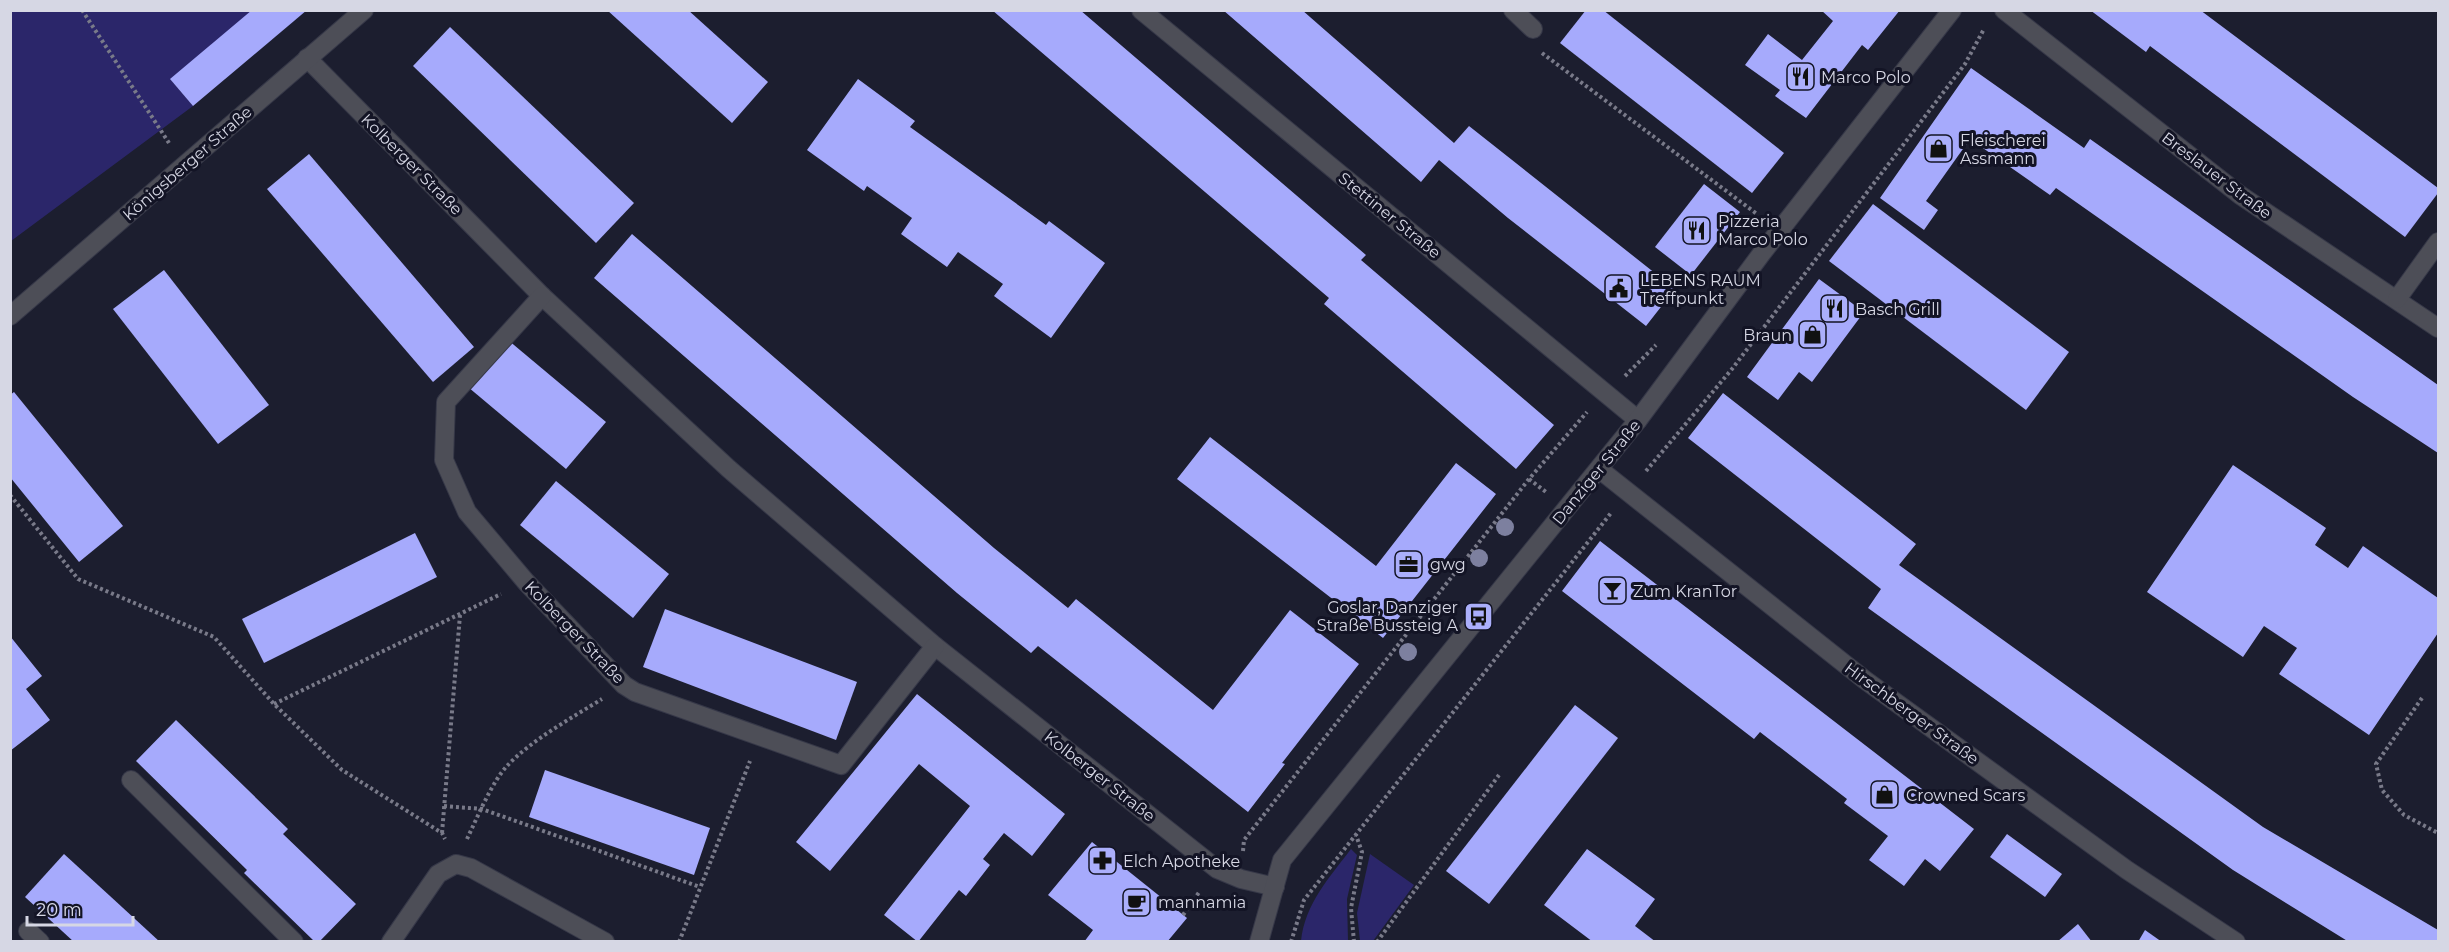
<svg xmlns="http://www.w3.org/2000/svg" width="2449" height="952" viewBox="0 0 2449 952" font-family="Montserrat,sans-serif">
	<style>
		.green { fill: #2b266a }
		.building { fill: #a6aafc }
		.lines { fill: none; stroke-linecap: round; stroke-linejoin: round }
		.service-casing { stroke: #363848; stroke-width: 20 }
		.minor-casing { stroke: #363848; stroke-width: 20 }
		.tertiary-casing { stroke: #363848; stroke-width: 20 }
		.path { stroke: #797a89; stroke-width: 4; stroke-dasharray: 3 3; stroke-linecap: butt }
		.service { stroke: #4d4e57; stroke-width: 18 }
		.minor { stroke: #4d4e57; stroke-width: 18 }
		.tertiary { stroke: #4d4e57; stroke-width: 18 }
		.tree { fill: #7d809f }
		.labels { text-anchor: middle; stroke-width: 6; stroke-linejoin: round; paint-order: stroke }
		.poi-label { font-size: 16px; fill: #d6d7e4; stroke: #131425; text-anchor: start }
		.street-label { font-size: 16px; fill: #d6d7e4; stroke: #131425 }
	</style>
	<rect width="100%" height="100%" fill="#1c1e2f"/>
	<!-- green -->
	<g class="green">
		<polygon points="11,11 252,11 171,80 193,106 11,241"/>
		<path d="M1351,849L1357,855L1347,899L1348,941H1301C1305,904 1329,878 1351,849Z"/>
		<polygon points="1370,854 1414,885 1373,941 1360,941 1357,913"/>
	</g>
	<!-- building -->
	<g class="building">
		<polygon points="252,10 307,10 193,106 170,79"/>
		<polygon points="607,10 688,10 768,82 732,123"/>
		<polygon points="992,10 1080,10 1366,255 1361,260 1554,425 1516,469 1324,304 1329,298"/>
		<polygon points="1223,10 1302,10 1454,143 1469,126 1675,289 1646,326 1508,218 1439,160 1421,182"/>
		<polygon points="1586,10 1603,10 1784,153 1752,193 1560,43"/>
		<polygon points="1821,10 1900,10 1868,50 1862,45 1806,118 1775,96 1780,90 1745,65 1768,34 1802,60 1833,21"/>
		<polygon points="2090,10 2200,10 2438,188 2438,193 2405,237 2150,46 2146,52"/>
		<polygon points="450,27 634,203 596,243 413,66"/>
		<polygon points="1971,68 2084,148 2090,139 2438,385 2438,453 2353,397 2056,188 2050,195 1970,139 1926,201 1938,210 1924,230 1880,198"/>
		<polygon points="858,79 915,121 910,127 1046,225 1049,221 1105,263 1051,338 994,296 1003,284 958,252 947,267 901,234 912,218 867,186 864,191 807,150"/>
		<polygon points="309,154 474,347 433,382 267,189"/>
		<polygon points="1704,184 1740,212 1691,275 1655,247"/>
		<polygon points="1873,204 2069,352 2026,410 1829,261"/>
		<polygon points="632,234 994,548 1068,608 1076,599 1213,710 1290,610 1359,664 1282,763 1285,764 1248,812 1038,646 1031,653 957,593 594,278"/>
		<polygon points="164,270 269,405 218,444 113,309"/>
		<polygon points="1819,279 1864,312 1812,382 1799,372 1778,400 1747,377"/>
		<polygon points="508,340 606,422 566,469 468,387"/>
		<polygon points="14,392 123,526 79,562 10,477 10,395"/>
		<polygon points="1723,393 1916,544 1899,565 2263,827 2438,930 2438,942 2349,942 2233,870 1868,608 1881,589 1688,438"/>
		<polygon points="1210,437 1376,566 1456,463 1496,494 1383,638 1177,479"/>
		<polygon points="2233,465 2326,528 2315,545 2348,568 2363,546 2438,598 2438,633 2369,735 2279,674 2297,648 2264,626 2243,657 2147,592"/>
		<polygon points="556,481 669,574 633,618 520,525"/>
		<polygon points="415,533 437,577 264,663 242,619"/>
		<polygon points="1600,541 1974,829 1940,871 1925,859 1904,886 1869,860 1888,836 1844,803 1847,799 1760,732 1754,739 1562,591"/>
		<polygon points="665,609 857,682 836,740 643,667"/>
		<polygon points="10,636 42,676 26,689 50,720 10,751"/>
		<polygon points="917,694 1065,814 1032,856 1004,833 983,859 990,865 966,896 959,890 918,942 884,915 970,806 919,764 830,871 796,842"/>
		<polygon points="1575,705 1618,738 1489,904 1446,871"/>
		<polygon points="176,720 288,829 283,834 356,904 319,942 315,942 244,873 247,870 136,761"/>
		<polygon points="545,770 710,828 694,875 529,817"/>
		<polygon points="2007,834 2062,874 2045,897 1990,857"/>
		<polygon points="1092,842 1187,918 1167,942 1084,942 1093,930 1048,895"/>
		<polygon points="1587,849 1655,899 1635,926 1656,942 1593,942 1544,905"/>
		<polygon points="64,854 110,896 160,942 74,942 25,897"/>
		<polygon points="2078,924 2092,942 2057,942"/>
		<polygon points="2145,930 2162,942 2138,942"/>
	</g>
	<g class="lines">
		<defs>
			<g id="service">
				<polyline points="1513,10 1533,29"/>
				<polyline points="131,780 294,942"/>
				<polyline points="28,931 40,942"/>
			</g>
			<g id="minor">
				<polyline points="1141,10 1638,420"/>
				<polyline points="2004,10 2240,195 2438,328"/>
				<polyline points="307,58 542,296 729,469 935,646 1217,869 1241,879 1275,887"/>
				<polyline points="542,296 446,402 444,460 467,512 526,582 624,685 635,692 841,765 935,646"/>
				<polyline points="2397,299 2438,242"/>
				<polyline points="10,316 364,10"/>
				<polyline points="1599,469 1865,680 2127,870 2236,942"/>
				<polyline points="391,942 438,874 456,864 471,868 605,942"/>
			</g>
			<polyline id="tertiary" points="1259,942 1282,860 1638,420 1762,253 1952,10"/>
		</defs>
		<!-- service casing -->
		<use href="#service" class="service-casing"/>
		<!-- minor casing -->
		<use href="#minor" class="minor-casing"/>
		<!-- tertiary casing -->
		<use href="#tertiary" class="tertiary-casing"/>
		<!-- path -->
		<g class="path">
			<polyline points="82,10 169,143"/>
			<polyline points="1542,53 1757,214"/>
			<polyline points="1625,376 1656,345"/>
			<polyline points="1646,471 1732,369 1965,64 1984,29"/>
			<polyline points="1529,479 1546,492"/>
			<polyline points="10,495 78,579 214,637 274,704 342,770 442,833 445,839"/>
			<polyline points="2422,698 2376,764 2382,790 2404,815 2438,833"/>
			<polyline points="274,704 501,594"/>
			<polyline points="444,806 482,809 700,887"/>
			<polyline points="442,833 460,615"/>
			<path d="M467,839C477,818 492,782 507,766C530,741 573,717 602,699"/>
			<polyline points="1243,851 1244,840 1529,479 1587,412"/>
			<polyline points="1183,915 1200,891"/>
			<polyline points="679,942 750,761"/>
			<polyline points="1291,942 1304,900 1611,513"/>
			<polyline points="1354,942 1351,908 1362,852 1356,835"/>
			<polyline points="1377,942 1499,775"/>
		</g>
		<!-- service -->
		<use href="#service" class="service"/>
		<!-- minor -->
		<use href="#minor" class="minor"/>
		<!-- tertiary -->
		<use href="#tertiary" class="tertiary"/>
	</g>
	<!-- trees -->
	<g class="tree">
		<circle cx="1505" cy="527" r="9"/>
		<circle cx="1479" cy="558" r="9"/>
		<circle cx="1408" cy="652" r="9"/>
	</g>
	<!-- icons -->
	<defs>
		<symbol id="restaurant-square" viewBox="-11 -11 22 22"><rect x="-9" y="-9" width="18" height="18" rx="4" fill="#abaffb" stroke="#131425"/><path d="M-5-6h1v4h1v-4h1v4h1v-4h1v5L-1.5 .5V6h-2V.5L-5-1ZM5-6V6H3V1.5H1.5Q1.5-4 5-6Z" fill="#111"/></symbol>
		<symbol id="shop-square" viewBox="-11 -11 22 22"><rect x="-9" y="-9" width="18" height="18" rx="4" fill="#abaffb" stroke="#131425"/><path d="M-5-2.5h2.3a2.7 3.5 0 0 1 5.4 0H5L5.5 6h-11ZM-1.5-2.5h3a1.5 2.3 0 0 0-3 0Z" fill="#111"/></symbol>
		<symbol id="civic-square" viewBox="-11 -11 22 22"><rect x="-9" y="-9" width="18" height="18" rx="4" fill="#abaffb" stroke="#131425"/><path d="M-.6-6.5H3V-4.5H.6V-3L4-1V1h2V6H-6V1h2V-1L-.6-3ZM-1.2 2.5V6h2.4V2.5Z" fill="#111"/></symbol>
		<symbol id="office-square" viewBox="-11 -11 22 22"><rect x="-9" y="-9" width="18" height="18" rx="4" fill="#abaffb" stroke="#131425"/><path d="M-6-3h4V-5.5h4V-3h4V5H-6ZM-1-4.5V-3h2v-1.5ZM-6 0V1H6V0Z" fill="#111"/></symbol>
		<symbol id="bar-square" viewBox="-11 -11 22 22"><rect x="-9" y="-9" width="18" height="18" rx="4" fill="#abaffb" stroke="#131425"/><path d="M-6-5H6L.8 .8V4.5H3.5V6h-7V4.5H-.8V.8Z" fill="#111"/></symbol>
		<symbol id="bus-square" viewBox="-11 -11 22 22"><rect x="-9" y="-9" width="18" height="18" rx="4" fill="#abaffb" stroke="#131425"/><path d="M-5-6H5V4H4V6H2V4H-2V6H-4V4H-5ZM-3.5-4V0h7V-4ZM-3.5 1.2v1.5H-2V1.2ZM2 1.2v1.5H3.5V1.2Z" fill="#111"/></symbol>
		<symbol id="pharmacy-square" viewBox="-11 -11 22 22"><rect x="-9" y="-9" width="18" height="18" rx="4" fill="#abaffb" stroke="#131425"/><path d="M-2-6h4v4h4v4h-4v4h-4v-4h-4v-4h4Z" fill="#111"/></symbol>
		<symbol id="cafe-square" viewBox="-11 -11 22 22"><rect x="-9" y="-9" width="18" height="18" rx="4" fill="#abaffb" stroke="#131425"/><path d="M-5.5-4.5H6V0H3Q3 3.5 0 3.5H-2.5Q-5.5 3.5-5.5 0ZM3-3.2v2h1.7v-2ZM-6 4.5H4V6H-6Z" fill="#111"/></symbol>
	</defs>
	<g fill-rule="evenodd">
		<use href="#restaurant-square" x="1784" y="60" width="33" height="33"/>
		<use href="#shop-square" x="1922" y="132" width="33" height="33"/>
		<use href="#restaurant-square" x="1680" y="214" width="33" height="33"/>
		<use href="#civic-square" x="1602" y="272" width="33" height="33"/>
		<use href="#restaurant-square" x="1818" y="292" width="33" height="33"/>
		<use href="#shop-square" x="1796" y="318" width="33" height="33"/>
		<use href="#office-square" x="1392" y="548" width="33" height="33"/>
		<use href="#bar-square" x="1596" y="574" width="33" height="33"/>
		<use href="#bus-square" x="1462" y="600" width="33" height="33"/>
		<use href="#shop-square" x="1868" y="778" width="33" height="33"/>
		<use href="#pharmacy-square" x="1086" y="844" width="33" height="33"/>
		<use href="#cafe-square" x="1120" y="886" width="33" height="33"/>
	</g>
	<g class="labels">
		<!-- poi labels -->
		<g class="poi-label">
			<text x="1821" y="83">Marco Polo</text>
			<text x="1960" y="146">Fleischerei<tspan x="1960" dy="18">Assmann</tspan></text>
			<text x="1718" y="227">Pizzeria<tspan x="1718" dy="18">Marco Polo</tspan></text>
			<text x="1640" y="286">LEBENS RAUM<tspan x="1640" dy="18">Treffpunkt</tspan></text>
			<text x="1855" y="315">Basch Grill</text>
			<text x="1792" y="341" text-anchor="end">Braun</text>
			<text x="1430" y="570">gwg</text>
			<text x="1633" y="597">Zum KranTor</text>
			<text x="1458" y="613" text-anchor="end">Goslar, Danziger<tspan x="1458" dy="18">Straße Bussteig A</tspan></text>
			<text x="1906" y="801">Crowned Scars</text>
			<text x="1123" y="867">Elch Apotheke</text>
			<text x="1158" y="908">mannamia</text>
		</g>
		<!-- street labels -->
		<g class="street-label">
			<text transform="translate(187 163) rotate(-41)" y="6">Königsberger Straße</text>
			<text transform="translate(412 164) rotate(45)" y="6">Kolberger Straße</text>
			<text transform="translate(2217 175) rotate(37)" y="6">Breslauer Straße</text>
			<text transform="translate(1390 215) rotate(39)" y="6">Stettiner Straße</text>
			<text transform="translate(1596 472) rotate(-51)" y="6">Danziger Straße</text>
			<text transform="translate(575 632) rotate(46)" y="6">Kolberger Straße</text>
			<text transform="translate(1912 713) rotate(36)" y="6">Hirschberger Straße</text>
			<text transform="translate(1100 776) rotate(38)" y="6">Kolberger Straße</text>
		</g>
	</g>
	<!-- border -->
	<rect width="2449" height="952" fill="none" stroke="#d6d7e4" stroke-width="24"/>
	<!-- scale -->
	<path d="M27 916v9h106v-9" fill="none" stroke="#d6d7e4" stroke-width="3"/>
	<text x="36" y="916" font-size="18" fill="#d6d7e4" stroke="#131425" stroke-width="4.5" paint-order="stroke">20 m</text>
</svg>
